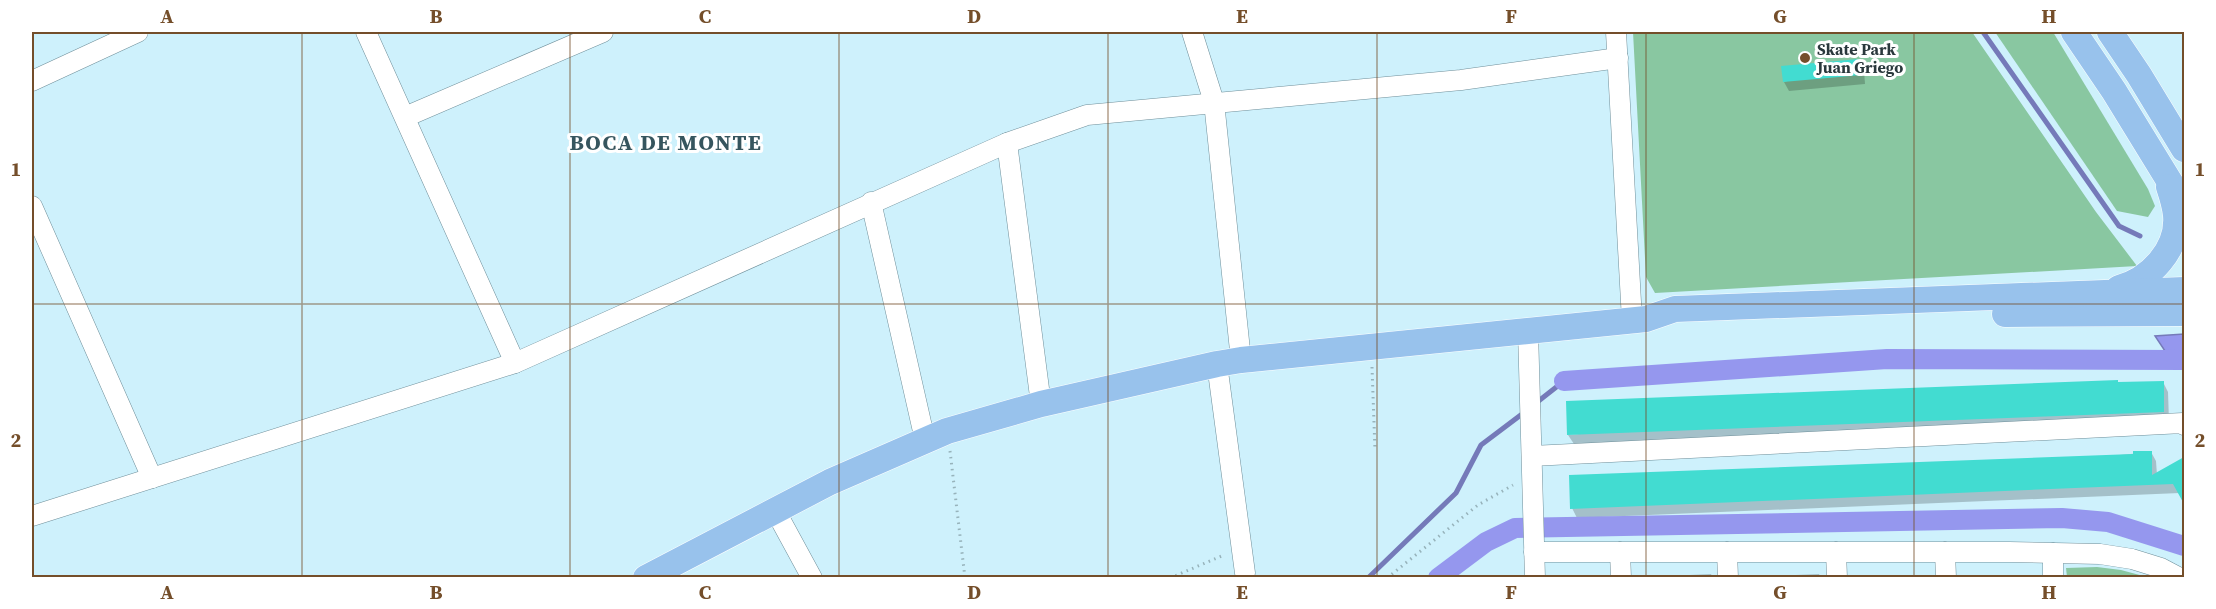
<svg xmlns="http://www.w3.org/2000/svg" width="2216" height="609" viewBox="0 0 2216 609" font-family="'Source Serif 4',serif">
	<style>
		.green { fill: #89c7a1 }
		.water { fill: #9597ee; stroke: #757ab9; stroke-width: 1.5 }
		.shadow { fill: #0003 }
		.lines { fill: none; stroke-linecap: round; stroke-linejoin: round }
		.stream { stroke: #757ab9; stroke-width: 5 }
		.canal { stroke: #9597ee; stroke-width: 20 }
		.building { fill: #42dcd1 }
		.minor-casing { stroke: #6f8f9a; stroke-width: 21 }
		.major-casing { stroke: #fff; stroke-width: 27 }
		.path { stroke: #97b3bb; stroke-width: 3; stroke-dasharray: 1.5 4.5; stroke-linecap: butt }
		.minor { stroke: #fff; stroke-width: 20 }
		.major { stroke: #98c2ec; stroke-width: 26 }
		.grid { fill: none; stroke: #744e2a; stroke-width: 1.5; stroke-opacity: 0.55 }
		.poi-dot { fill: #744e2a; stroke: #fff; stroke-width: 2 }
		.labels { text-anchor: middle; stroke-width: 6; stroke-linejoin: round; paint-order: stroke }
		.poi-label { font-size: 16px; font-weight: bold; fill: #2a383c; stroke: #fff; text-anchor: start }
		.district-label { font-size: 22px; font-weight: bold; letter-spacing: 1.5px; fill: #36555e; stroke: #fff }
		.neatline { fill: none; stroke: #744e2a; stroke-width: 2 }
		.grid-label { font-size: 20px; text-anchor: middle; font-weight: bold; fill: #744e2a }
	</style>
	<rect width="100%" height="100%" fill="#cef1fc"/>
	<!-- green -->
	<g class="green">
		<polygon points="1633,32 1972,32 2096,212 2137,266 1655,293 1646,277"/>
		<polygon points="1995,32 2053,32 2148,189 2155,206 2148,217 2117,211"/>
		<polygon points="2097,567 2121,570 2147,577 2067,577 2066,568"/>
	</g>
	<!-- water -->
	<polygon class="water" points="2184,334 2184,368 2175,366 2155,336"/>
	<!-- shadow -->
	<g class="shadow">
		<polygon points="1859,60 1864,70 1865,84 1789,91 1784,82"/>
		<polygon points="2163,382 2168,392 2169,421 1574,444 1568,435"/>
		<polygon points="2151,452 2156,461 2157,475 2184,459 2184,501 2180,493 1577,518 1572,508"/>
		<polygon points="1711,574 1713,578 1646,578 1646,577"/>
		<polygon points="1819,574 1821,578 1753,578 1753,577"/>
	</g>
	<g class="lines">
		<!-- stream -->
		<g class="stream">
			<polyline points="1983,32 2119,226 2140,236"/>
			<polyline points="1536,403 1564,381"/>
			<polyline points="1368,578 1456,493 1481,445 1526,411"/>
		</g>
		<!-- canal -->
		<g class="canal">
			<polyline points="1564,381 1887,359 2184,360"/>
			<polyline points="1438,578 1486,542 1515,528 2062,518 2108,522 2184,546"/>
		</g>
	</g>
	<!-- building -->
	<g class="building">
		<polygon points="1859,59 1861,75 1783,82 1781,66"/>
		<polygon points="2118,380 2118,382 2164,381 2164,412 1567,435 1566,401"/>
		<polygon points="2133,451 2152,451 2152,475 2184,457 2184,504 2173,484 1570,509 1569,475 2133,454"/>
	</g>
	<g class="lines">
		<defs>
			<g id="minor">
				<polyline points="366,32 515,363"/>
				<polyline points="1192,32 1214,102 1241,360"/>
				<polyline points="1616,32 1632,320"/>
				<polyline points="32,81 138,32"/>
				<polyline points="405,117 603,32"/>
				<polyline points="1007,143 1041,404"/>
				<polyline points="871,202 925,440"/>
				<polyline points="32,206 152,478"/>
				<polyline points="1528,331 1535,578"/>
				<polyline points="1217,364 1245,573"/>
				<polyline points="1532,456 2183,423 2184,425"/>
				<polyline points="775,510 812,578"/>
				<polyline points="32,516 515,363 1007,143 1087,115 1461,80 1618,58"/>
				<polyline points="1534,552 2009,552 2100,554 2132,559 2161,568 2180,578"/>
				<polyline points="1620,552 1621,578"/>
				<polyline points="1727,552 1728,578"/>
				<polyline points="1836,552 1837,578"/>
				<polyline points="1945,552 1946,578"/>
				<polyline points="2053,553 2053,578"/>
			</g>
			<g id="major">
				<polyline points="2074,32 2114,91 2184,205"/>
				<polyline points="2110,32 2139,75 2184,149"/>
				<path d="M2119,288C2150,280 2179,249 2176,215C2175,206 2172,196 2169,187"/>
				<polyline points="2005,314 2184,313"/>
				<polyline points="646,578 830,482 947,431 1041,404 1217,364 1241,360 1646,319 1675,309 2184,290"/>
			</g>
		</defs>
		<!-- minor casing -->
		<use href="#minor" class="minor-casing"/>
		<!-- major casing -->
		<use href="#major" class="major-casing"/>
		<!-- path -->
		<g class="path">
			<polyline points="1372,367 1375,450"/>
			<polyline points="950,451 965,578"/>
			<polyline points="1170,578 1224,555"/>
			<polyline points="1387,578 1478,505 1513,485"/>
		</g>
		<!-- minor -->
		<use href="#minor" class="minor"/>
		<!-- major -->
		<use href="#major" class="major"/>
	</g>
	<!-- grid -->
	<path class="grid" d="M302,32V578M570,32V578M839,32V578M1108,32V578M1377,32V578M1646,32V578M1914,32V578M32,304H2184"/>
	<!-- markers -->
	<circle class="poi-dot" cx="1805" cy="58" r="6"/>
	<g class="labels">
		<!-- poi labels -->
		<g class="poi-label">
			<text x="1817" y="55">Skate Park<tspan x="1817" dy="18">Juan Griego</tspan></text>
		</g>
		<!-- district labels -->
		<g class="district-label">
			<text x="666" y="150">BOCA DE MONTE</text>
		</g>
	</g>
	<!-- border -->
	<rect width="2216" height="609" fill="none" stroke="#ffffff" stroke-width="66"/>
	<rect x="33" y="33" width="2150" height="543" class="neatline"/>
	<g class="grid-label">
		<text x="167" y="23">A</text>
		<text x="436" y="23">B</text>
		<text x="705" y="23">C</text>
		<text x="974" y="23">D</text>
		<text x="1242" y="23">E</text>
		<text x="1511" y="23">F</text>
		<text x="1780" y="23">G</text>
		<text x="2049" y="23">H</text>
		<text x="16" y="176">1</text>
		<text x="2200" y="176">1</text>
		<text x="16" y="447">2</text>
		<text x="2200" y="447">2</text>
		<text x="167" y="599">A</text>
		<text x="436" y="599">B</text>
		<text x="705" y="599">C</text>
		<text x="974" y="599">D</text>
		<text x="1242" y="599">E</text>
		<text x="1511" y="599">F</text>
		<text x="1780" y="599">G</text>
		<text x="2049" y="599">H</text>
	</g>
</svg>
